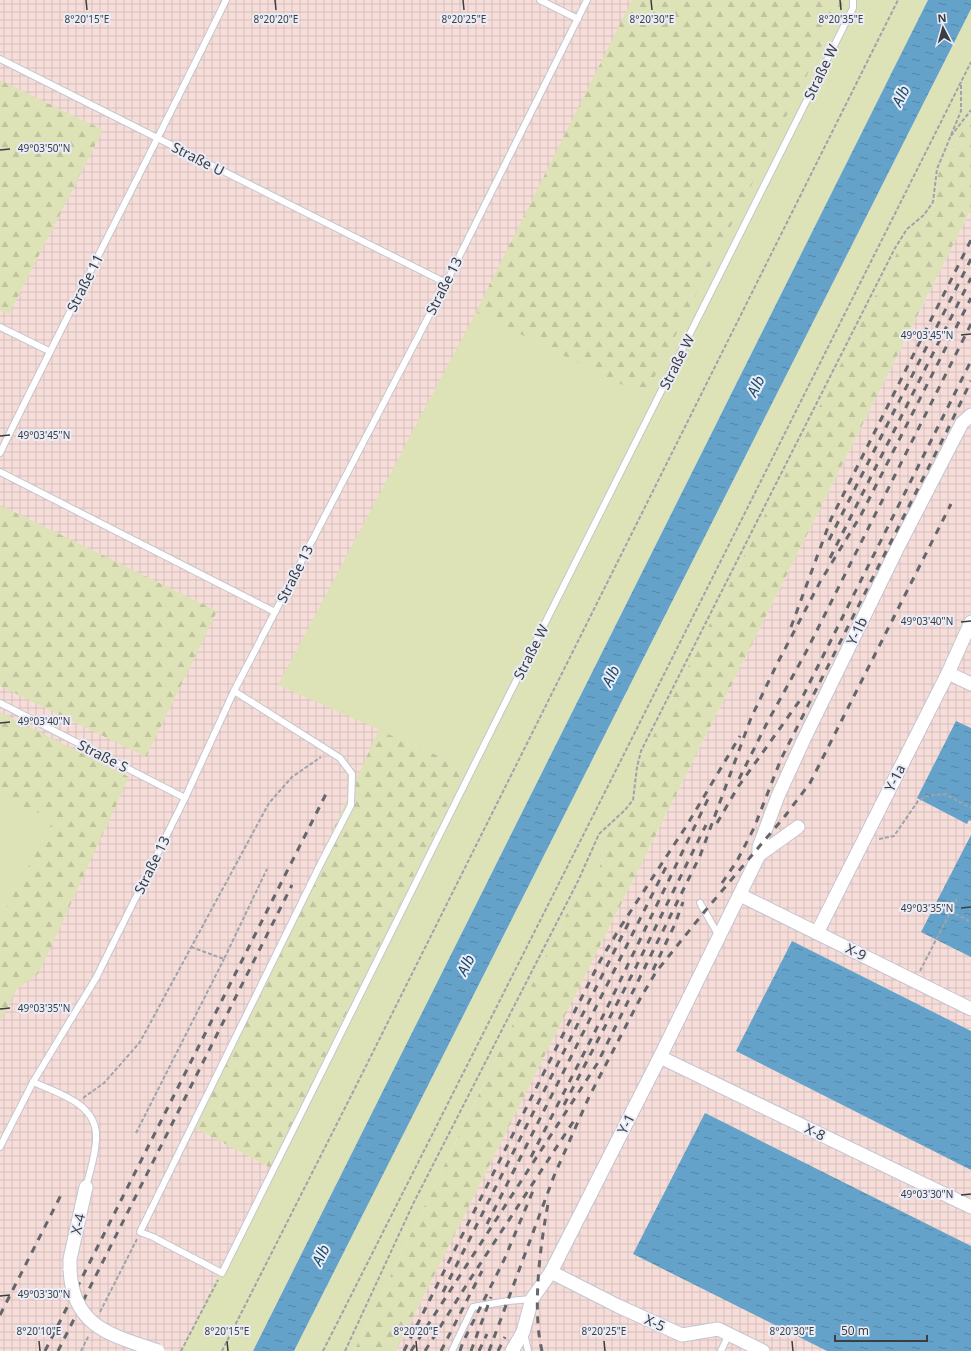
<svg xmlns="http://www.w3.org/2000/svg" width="971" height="1351" viewBox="0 0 971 1351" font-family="'Noto Sans',sans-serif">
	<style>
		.industrial { fill: url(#industrial-grid) }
		.green { fill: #dde3b6 }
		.forest { fill: url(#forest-firs) }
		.water { fill: url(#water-ripples) }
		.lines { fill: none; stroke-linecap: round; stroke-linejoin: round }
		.service-casing { stroke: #c3c6d1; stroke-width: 8 }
		.minor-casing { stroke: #c3c6d1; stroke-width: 15 }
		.path { stroke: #a0a3ab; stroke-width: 2; stroke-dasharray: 4 2; stroke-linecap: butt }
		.service { stroke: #fff; stroke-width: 6 }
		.minor { stroke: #fff; stroke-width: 13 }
		.rail { stroke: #64666c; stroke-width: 3; stroke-dasharray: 7 7; stroke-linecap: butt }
		.minor-bridge-casing { stroke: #c3c6d1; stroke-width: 15; stroke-linecap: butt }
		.minor-bridge { stroke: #fff; stroke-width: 13 }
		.ticks { fill: none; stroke: #3b3d41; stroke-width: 1.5 }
		.labels { text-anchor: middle; stroke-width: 4; stroke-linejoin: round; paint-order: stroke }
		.street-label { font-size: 14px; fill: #3b3d41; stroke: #eaedf8 }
		.water-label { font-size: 15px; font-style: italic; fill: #1a4a66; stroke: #eaedf8 }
		.ticks-label { font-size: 10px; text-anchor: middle; fill: #3b3d41; stroke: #eaedf8; stroke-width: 4; stroke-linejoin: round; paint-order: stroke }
	</style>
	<defs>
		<pattern id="industrial-grid" width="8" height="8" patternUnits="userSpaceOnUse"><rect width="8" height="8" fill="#f7ddd9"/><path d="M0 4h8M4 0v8" fill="none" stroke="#d5bfbb"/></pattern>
		<pattern id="forest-firs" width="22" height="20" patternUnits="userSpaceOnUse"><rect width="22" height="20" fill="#dde3b6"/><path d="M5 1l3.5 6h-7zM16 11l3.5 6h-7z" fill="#bfc49e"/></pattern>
		<pattern id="water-ripples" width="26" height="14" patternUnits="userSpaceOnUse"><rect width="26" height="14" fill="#65a2ca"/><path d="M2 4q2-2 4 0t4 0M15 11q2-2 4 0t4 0" fill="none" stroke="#5485a6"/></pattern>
	</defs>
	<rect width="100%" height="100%" fill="#eaedf8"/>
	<!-- industrial -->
	<g class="industrial">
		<polygon points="0,0 868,0 191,1351 0,1351"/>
		<polygon points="971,209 971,1351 396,1351 444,1255"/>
	</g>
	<!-- green -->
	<g class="green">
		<polygon points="845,0 928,0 253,1351 181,1351 466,768 278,685 476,312 645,396"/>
		<path d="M971,9V116L938,173L935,205L908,231L641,760L636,801L603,837C603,867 602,870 579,888L354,1351H294Z"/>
		<polygon points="0,798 54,819 0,920"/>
	</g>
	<!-- forest -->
	<g class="forest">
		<polygon points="632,0 845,0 645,396 476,312"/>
		<polygon points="0,80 103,130 9,314 0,310"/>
		<path d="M971,116V209L396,1351H354L579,888C602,870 603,867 603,837L636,801L641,760L908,231L935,205L938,173Z"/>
		<polygon points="0,505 217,611 146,757 0,686"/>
		<polygon points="0,712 129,777 39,973 16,990 0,1022 0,920 54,819 0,798"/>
		<polygon points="379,730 466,768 271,1168 195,1128"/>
	</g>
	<!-- water -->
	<g class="water">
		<polygon points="928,0 971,0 971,9 294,1351 253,1351"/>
		<polygon points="956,721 971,728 971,821 969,820 967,824 917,798"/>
		<polygon points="971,835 971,957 921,932"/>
		<polygon points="792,941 971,1031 971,1170 736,1051"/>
		<polygon points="705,1113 971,1246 971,1351 827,1351 633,1254"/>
	</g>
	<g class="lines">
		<defs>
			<g id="service">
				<polyline points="540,0 578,19"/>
				<polyline points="0,59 446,283"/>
				<polyline points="0,327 49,351"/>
				<path d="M0,453C74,301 152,152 226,0"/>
				<polyline points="0,472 275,612"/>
				<polyline points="234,691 340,758 352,774 351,805 321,863 140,1232 153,1237 222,1273 495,723 853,8 853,0"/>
				<polyline points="0,703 185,798"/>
				<polyline points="700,903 719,936"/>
				<path d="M33,1082C58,1093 98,1104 96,1138C96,1154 90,1171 86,1187"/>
				<polyline points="0,1147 33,1082 96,978 185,798 234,691 446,283 587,0"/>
				<polyline points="524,1333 528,1351"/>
				<polyline points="452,1351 473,1307 508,1301 532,1299"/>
				<polyline points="721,1351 729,1334"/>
			</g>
			<g id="minor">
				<polyline points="948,673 971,684"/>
				<polyline points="759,855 759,847 778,796 804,739 898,547 962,423 971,415"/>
				<polyline points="740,895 971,1009"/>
				<polyline points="817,933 948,673 971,622"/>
				<polyline points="660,1057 971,1207"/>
				<polyline points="70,1270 70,1259 86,1187"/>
				<polyline points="551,1272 618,1306 682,1335 718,1329 763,1351"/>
				<polyline points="512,1351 523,1332 532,1299 551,1272 660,1057 759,855 798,827"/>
			</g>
		</defs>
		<!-- service casing -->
		<use href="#service" class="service-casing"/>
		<!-- minor casing -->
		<use href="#minor" class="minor-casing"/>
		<!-- path -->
		<g class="path">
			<polyline points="951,136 971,110"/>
			<polyline points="879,839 894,836 918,801 927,796 945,794 971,808"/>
			<polyline points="950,911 969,921"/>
			<polyline points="191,947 224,959 267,869"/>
			<polyline points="920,971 957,899"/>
			<polyline points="83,1098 104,1083 140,1042 269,803 292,777 321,757"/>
			<polyline points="136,1133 224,959"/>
			<polyline points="100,1312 137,1239"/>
			<polyline points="81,1351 89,1335"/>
			<polyline points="181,1351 218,1280"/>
			<polyline points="222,1351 355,1088 898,0"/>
			<polyline points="323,1351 609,784 971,62"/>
			<polyline points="345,1351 414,1202 578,881 599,834 625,810 633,800 637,767 641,751 895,248 907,229 924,215 933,202 937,169 961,111 961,82"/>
		</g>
		<!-- service -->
		<use href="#service" class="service"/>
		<!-- minor -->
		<use href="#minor" class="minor"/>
		<!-- rail -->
		<g class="rail">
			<polyline points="829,540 971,259"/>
			<polyline points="830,558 971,278"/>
			<polyline points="791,627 831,519 971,240"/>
			<polyline points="739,779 767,723 806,652 971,324"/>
			<polyline points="717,823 738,787 803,696 971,361"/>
			<polyline points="722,883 737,861 754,828 781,759 947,431 971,381"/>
			<polyline points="653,970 675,924 683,902"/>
			<polyline points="564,1105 634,971 706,825"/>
			<polyline points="531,1157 607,1008 708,799"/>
			<polyline points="487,1224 574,1051 669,861"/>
			<polyline points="443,1292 629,922"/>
			<polyline points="0,1315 61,1195"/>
			<polyline points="45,1351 326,794"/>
			<polyline points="58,1351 292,885"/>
			<polyline points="404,1351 600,961 621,926 687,825 740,736"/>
			<polyline points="411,1351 597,1064 700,856 751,718 777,664 820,582 861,515 971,298"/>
			<polyline points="425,1351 469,1281 575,1119"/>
			<polyline points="441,1351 482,1271"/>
			<polyline points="460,1351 463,1342 504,1260 533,1191"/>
			<polyline points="471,1351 491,1297"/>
			<polyline points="479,1351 487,1334"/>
			<polyline points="489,1351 554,1176 589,1097 641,997 656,972 705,911 785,816 810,783 951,504"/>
			<polyline points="498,1351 505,1337"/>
			<path d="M542,1351C532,1310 540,1246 548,1204"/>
		</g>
		<defs>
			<path id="minor-bridge" d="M70,1270C73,1328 112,1335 158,1351"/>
		</defs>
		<!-- minor-bridge casing -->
		<use href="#minor-bridge" class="minor-bridge-casing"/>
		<!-- minor-bridge -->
		<use href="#minor-bridge" class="minor-bridge"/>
	</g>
	<!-- ticks -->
	<path class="ticks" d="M86,0L87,10M275,0L276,10M463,0L464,10M651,0L652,10M840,0L841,10M0,150L10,149M961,335L971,334M0,436L10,435M961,622L971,621M0,723L10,722M961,908L971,907M0,1009L10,1008M961,1195L971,1194M0,1296L10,1295M39,1341L40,1351M227,1341L228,1351M416,1341L417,1351M604,1341L605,1351M792,1341L793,1351"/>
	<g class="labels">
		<!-- street labels -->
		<g class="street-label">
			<text transform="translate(821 72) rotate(-64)" y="5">Straße W</text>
			<text transform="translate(198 159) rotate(27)" y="5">Straße U</text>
			<text transform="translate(85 283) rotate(-63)" y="5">Straße 11</text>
			<text transform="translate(444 286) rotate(-63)" y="5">Straße 13</text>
			<text transform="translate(677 362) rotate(-63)" y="5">Straße W</text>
			<text transform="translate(295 574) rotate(-63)" y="5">Straße 13</text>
			<text transform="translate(857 631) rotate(-64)" y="5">Y-1b</text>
			<text transform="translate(531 652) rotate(-63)" y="5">Straße W</text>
			<text transform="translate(103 756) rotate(27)" y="5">Straße S</text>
			<text transform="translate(895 778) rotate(-63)" y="5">Y-1a</text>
			<text transform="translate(152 865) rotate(-64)" y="5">Straße 13</text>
			<text transform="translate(856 952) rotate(26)" y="5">X-9</text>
			<text transform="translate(626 1124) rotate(-63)" y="5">Y-1</text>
			<text transform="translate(815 1132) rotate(26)" y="5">X-8</text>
			<text transform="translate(78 1224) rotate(-77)" y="5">X-4</text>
			<text transform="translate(655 1323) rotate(24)" y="5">X-5</text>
		</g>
		<!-- water labels -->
		<g class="water-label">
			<text transform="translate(901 96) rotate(-63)" y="5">Alb</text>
			<text transform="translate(756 386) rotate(-63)" y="5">Alb</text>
			<text transform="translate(611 676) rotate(-63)" y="5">Alb</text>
			<text transform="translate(466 965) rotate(-63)" y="5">Alb</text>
			<text transform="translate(321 1255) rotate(-63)" y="5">Alb</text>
		</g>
	</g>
	<g class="ticks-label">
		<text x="87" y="23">8°20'15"E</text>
		<text x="276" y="23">8°20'20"E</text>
		<text x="464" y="23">8°20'25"E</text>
		<text x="652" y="23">8°20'30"E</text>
		<text x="841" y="23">8°20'35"E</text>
		<text x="44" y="152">49°03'50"N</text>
		<text x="927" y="339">49°03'45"N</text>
		<text x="44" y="439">49°03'45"N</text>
		<text x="927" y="625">49°03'40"N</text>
		<text x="44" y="725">49°03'40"N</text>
		<text x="927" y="912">49°03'35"N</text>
		<text x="44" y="1012">49°03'35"N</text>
		<text x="927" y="1198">49°03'30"N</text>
		<text x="44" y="1298">49°03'30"N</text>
		<text x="39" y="1335">8°20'10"E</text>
		<text x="227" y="1335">8°20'15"E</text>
		<text x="416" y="1335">8°20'20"E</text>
		<text x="604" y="1335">8°20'25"E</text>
		<text x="792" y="1335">8°20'30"E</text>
	</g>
	<!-- north arrow -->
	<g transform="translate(943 28) rotate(354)" stroke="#eaedf8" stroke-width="3" paint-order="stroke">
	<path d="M0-3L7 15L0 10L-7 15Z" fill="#3b3d41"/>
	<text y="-6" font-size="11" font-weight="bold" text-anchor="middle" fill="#3b3d41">N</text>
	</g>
	<!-- scale -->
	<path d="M835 1335v6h92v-6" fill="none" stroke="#3b3d41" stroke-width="2"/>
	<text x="841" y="1335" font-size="12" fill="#3b3d41" stroke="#eaedf8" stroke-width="3" paint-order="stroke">50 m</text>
</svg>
